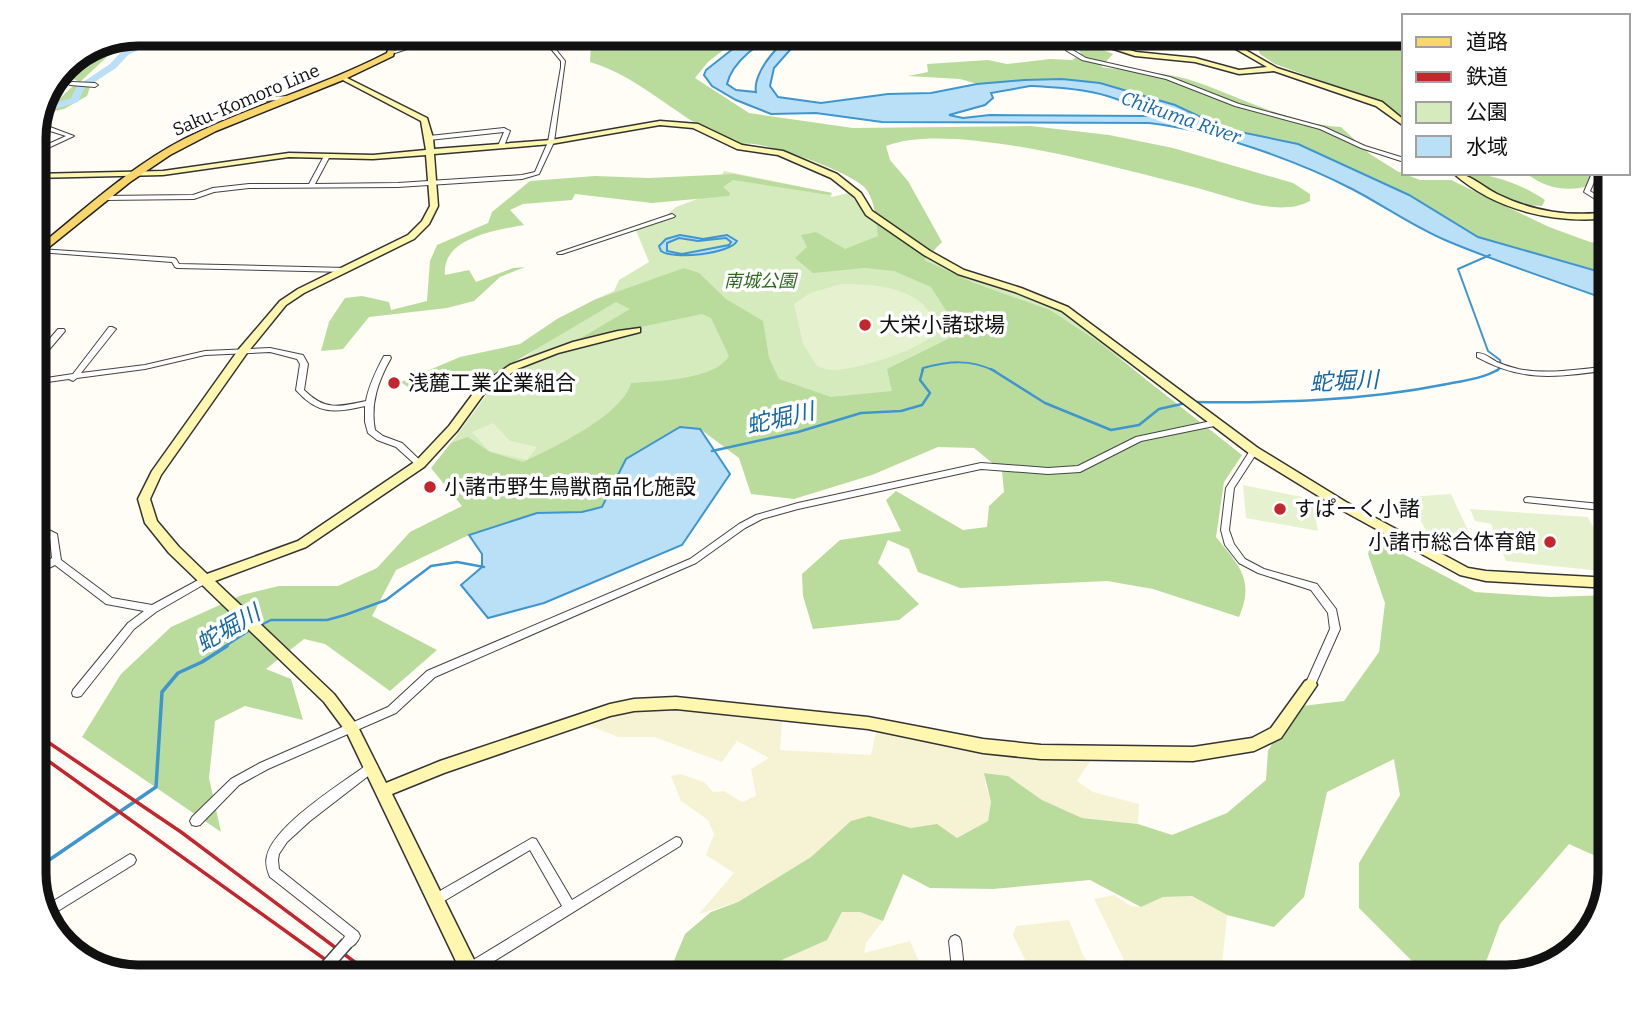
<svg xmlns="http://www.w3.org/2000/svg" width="1644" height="1011" viewBox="0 0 1644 1011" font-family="Bitter,'Noto Sans JP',serif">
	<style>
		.farmland { fill: #f6f3d4 }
		.green { fill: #d5ebbd }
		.forest { fill: #b9dc9c }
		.pitch { fill: #e6f2cf }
		.water { fill: #b9e0f7; stroke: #3f96cf; stroke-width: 2; fill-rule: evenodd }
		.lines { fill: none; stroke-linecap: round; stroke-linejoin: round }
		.stream-far2 { stroke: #3f96cf; stroke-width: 2 }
		.stream-far1 { stroke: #3f96cf; stroke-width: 2.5 }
		.stream { stroke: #3f96cf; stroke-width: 3.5 }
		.river { fill: #b9e0f7; fill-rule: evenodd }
		.street-casing { stroke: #444; stroke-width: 2 }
		.secondary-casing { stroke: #333; stroke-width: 3 }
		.primary-casing { stroke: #222; stroke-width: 3 }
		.street { fill: #fff; fill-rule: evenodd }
		.secondary { fill: #fff6b0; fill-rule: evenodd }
		.primary { fill: #f9d66b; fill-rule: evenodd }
		.rail { stroke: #c4262e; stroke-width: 3.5 }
		.street-bridge-casing { stroke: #444; stroke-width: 14; stroke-linecap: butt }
		.street-bridge { stroke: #fff; stroke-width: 11 }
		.poi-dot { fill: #c4262e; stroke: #fff; stroke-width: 2.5 }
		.labels { text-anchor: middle; stroke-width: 7; stroke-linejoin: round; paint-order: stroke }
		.far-street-label { font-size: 18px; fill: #111; stroke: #fff }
		.far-park-label { font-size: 18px; font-style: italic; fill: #2f6b1f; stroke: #fff }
		.far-water-label { font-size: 19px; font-style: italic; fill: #1768a6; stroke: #fff }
		.poi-label { font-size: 21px; fill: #111; stroke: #fff; text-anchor: start }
		.water-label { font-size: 23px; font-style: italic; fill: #1768a6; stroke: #fff }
		.rim { fill: none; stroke: #111; stroke-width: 9 }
	</style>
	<rect width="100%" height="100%" fill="#fffdf5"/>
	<!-- farmland -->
	<g class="farmland">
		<polygon points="667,708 782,722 780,750 871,755 876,732 997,751 1093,757 1077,781 1093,792 1139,804 1138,824 1082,818 1042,800 1008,776 985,773 985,784 991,801 988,821 957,838 937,825 911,828 869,816 852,821 811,857 738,902 699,914 734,873 706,855 714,834 708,820 681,801 671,776 680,774 704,782 713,792 724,791 742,802 756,796 751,769 769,758 737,741 722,762 654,737 618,737 586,724 643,709"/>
		<polygon points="1114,895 1131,906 1141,907 1163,897 1192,896 1227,915 1222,965 1185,978 1133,978 1094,899"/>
		<polygon points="842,912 860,912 883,921 866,943 864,953 910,941 920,964 888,973 874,972 865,978 775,978 768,966 826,940"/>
		<polygon points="1069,920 1084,957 1101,978 1034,978 1013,935 1016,926"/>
	</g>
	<!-- green -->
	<polygon class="green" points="724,171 832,193 831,197 849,193 867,215 961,274 1039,301 1063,312 1091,333 1170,400 926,376 835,419 761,380 634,436 591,496 442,455 502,374 547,341 594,300 614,291 619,280 649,262 635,228 662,219 676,207 713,193"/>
	<!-- forest -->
	<g class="forest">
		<polygon points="137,33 173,33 122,48 110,54 80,82 71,78 56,80 64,64"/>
		<path d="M587,33H745L708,62L695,78L749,113L853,128L1031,126L1109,135L1173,148L1293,183L1310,194V201C1279,218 1232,197 1201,189C1127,171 953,119 886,146L890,160L908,181L942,242L924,260L974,283L1050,310L1097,341L1242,455L1224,482L1216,537C1239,566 1255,579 1239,617L1153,589L1107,581L960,588L918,572L909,549L888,540L878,563L919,604L899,620L813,629L803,596L802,574L840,540L901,531L886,500L896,491L963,530L987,527L989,506L1004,492L1002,471L974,448L938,447L872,475L794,499L751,494L739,458L700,429L680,427L626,459L602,507L582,512L537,513L469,535L396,570L372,616L437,650L390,691L325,644L304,639L266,669L291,679L303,720L245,706L215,721L209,778L221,832L82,737L121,674L171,627L242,595L279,586H338L377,568L410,532L462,506L431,468L451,443L468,437L490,452L523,462C551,449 623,415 631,383C657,381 715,380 729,356L711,318L702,314L598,336L564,348L630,309L616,302L489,377L478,381L468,376L409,388L401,382L460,357L520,344L557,319L594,300L684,268L699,273L726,299L763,321L769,358L779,379L831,397L892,391L887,369L954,336L947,312L931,287L894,271L865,268L813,273L795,258L807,247L801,235L816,232L845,249L878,236C876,221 875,196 863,186C842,169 781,148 754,144C747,143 739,145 733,143C681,122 642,77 590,62L591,44Z"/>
		<polygon points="1231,33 1404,33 1404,118 1387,105 1275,64 1260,54 1257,45"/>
		<path d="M1070,40H1081L1113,54L1101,67C1129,72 1160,71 1187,79C1238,95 1287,124 1341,127L1370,154L1397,171L1420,180H1451L1549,227L1590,242L1611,245V274L1478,237L1409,195L1298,144L1226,129L1175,105L1139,93L1062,79L977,84L960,79L908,76L928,72L927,64L988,60L1007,64L1050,59L1073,60L1081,53Z"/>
		<polygon points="73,86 90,87 87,96 64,109 41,114 45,106 54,104"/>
		<path d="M1464,173C1491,173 1523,185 1545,200L1542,206C1511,206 1489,189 1464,173Z"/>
		<path d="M1526,173H1598L1597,184C1570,192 1549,191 1526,173Z"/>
		<path d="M734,174L832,193L829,195L733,180L723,187L730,193L729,196L652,203L575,194L572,200L523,204L510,210L524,225C497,230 441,238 445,275L469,270L476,282L513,268L525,267L500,277L474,301L447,308L369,317L343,349L321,351L329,322L345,298L362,296L389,302L391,310L427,301L430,261L437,245L488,223L492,212L530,181L595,176L649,178Z"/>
		<polygon points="1373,538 1475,592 1550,597 1611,595 1611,863 1569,844 1500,924 1480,978 1429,978 1359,908 1359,863 1400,795 1394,759 1327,792 1304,897 1274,927 1227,915 1192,896 1163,897 1141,907 1090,880 993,889 930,888 903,874 883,921 860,912 842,912 827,940 768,966 729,978 693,978 673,963 685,934 711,912 738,902 811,857 851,821 869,816 911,828 937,824 957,838 988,821 991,802 984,773 1008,776 1042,800 1082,818 1138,824 1172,835 1227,813 1266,780 1268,751 1294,707 1344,701 1379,652 1385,603 1368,554"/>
	</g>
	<!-- pitch -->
	<g class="pitch">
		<path d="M841,284C872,283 938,288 933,334C919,351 855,370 833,370C827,370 822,368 817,366L803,344L794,304L810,293Z"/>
		<polygon points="493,423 510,441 537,447 527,460 489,451 472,432"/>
		<polygon points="1243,485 1312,499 1318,531 1246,518"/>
		<polygon points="1451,494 1478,552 1435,549 1409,497"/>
		<polygon points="1470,509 1588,517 1611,562 1611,572 1506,561 1491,524 1475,521"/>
	</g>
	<!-- water -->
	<g class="water">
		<path d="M753,33H783C761,39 732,62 727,84L736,90L756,92C752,72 784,33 805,33L774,68L770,86L778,97L821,103L888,94L931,93L977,84L1024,80L1062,79L1100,83L1175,105L1226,129L1298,144L1409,195L1478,237L1611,275V301C1556,281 1499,263 1445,240C1412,226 1383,205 1352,189C1296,160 1211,130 1149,123L882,122L816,113L771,114L736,100L712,86L704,75L706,70ZM1030,86C1068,88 1116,90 1146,116L990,115L963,118L949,115L985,105L993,98L991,93Z"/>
		<path d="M680,235L703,239L727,235L737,241C730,254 673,260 661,251L659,246L666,239ZM679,238L698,241L726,238L731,242L729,245L682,254L667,251V243Z"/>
		<polygon points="680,427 700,429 730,474 682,545 544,603 488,618 461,585 482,567 482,554 469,535 537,513 582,512 602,507 626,459"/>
	</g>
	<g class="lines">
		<!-- stream-far2 -->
		<g class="stream-far2">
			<polyline points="1490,255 1458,269 1488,351 1500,360 1501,366 1497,371"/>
			<path d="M922,371L923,368C949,361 970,359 995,371"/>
		</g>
		<!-- stream-far1 -->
		<g class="stream-far1">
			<polyline points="991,369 1045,403 1111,430 1139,425 1159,409 1186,403"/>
			<path d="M1193,402C1278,403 1363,401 1447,384C1463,381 1485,378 1499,369"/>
			<polyline points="712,451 798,432 861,413 901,411 922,405 930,393 920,380 923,369"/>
			<polyline points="259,626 271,620 327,620 345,615 386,600 431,566 457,562 484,567"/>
			<polyline points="224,647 250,630"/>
		</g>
		<!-- stream -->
		<polyline class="stream" points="33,871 156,787 162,692 178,673 202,662 227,646"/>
		<!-- river -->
		<polygon class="river" points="177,33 192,33 147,46 128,55 116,68 84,89 78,102 42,113 45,106 71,98 77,86 110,64 122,51 141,42"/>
		<defs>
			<g id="street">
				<polygon points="447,33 454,33 395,53 391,52"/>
				<polygon points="538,33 543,33 565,61 554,142 539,174 522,179 398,187 249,188 214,192 194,199 103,200 100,198 103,196 193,195 213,188 249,184 309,184 324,156 327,154 330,156 315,184 398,183 522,175 535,172 548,142 561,67 561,61"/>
				<polygon points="1050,33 1055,33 1071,49 1086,58 1170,77 1239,104 1324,127 1365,146 1404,158 1404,162 1361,148 1320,129 1235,106 1166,79 1082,60 1067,51"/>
				<polygon points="72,82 95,83 98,85 95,87 70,85 69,84"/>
				<polygon points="289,96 291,97 291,99 251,102 207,119 202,118 248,99"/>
				<polygon points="50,127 74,136 33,155 33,151 66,136 50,131 33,138 33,134"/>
				<polygon points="504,128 510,131 504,146 501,148 498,146 504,132 429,140 426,138 429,136"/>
				<polygon points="1592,173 1598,173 1590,191 1611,204 1611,209 1584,192"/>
				<polygon points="672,214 675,216 674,217 562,254 558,254 557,253"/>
				<polygon points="40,249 174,258 176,259 179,264 346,268 349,270 346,272 177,268 175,267 172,262 38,252 37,251"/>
				<polygon points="41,296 44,298 43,299 33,306 33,300"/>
				<path d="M109,327H112L116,329L81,373L145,365L205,351L270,348L303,355L308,364L304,390C325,411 339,407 366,401C369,385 376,371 384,356H390L391,358C378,381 370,404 375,430L383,436L402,443L424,464L420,467L417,466L396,447L377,440L368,433L365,422V406C335,413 318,415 296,390L300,364L297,359L270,352L205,355L145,369L77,378L73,381L69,379L33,384V380L73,374Z"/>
				<polygon points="58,329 64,329 65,331 36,365 33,365 33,358"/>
				<path d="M1477,353C1485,353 1490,358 1497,362C1503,365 1511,367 1518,369C1548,375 1580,369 1611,366V370C1559,376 1526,384 1477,357Z"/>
				<polygon points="1216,420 1219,421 1220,423 1219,425 1141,441 1080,472 1048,474 981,469 798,509 762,519 745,528 696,563 435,677 396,713 268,769 239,785 200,825 196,826 192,825 190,821 192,817 231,779 260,763 388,707 427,671 690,559 739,524 756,515 798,503 981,463 1048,468 1078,466 1136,437"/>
				<polygon points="1254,448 1258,451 1234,488 1229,530 1234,544 1245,559 1264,569 1317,584 1336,609 1340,629 1315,685 1314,688 1310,689 1306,688 1305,685 1330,629 1328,613 1311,590 1258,573 1239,563 1225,545 1221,530 1226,488 1251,449"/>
				<polygon points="1528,497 1611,505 1611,511 1525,502 1524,500 1525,498"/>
				<polygon points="33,522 57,534 61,560 112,598 152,605 202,578 208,578 210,580 208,582 156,612 134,629 81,696 77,697 73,696 72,693 73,690 128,623 144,611 106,604 55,565 33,576 33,568 52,558 50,538 33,529"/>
				<path d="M372,762L376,764L378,767L376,770L310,821L287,842L279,854L278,860L279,869L358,932L360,936C358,942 353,947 347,949L343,947L341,943L345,936L270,877C267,870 265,863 267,856C274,825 342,783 368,764Z"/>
				<polygon points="676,837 680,838 682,842 680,846 470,976 465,975 464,970 465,965 562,906 530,850 439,904 435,906 431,904 429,900 431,896 532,838 536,839 572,900"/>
				<polygon points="130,854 134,856 136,860 134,864 45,919 42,908"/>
				<polygon points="955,935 959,937 961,941 965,978 953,978 949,941 951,937"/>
			</g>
			<g id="secondary">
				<polygon points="1065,33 1076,33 1136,52 1195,58 1239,70 1267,67 1208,33 1216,33 1277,68 1382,102 1404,120 1404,126 1376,106 1274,71 1239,74 1195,62 1135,56"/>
				<polygon points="341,75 427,118 433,138 434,149 551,140 660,121 698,124 742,145 783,151 837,174 861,193 872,211 930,251 964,270 1021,288 1068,307 1258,448 1346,502 1468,568 1486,571 1611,578 1611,588 1486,581 1460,575 1338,508 1250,454 1062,311 1015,292 958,274 924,255 866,215 855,197 831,178 778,155 737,149 693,128 660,125 551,144 434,154 438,206 429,224 414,239 304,293 286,305 247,353 161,475 150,499 157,521 179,547 207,574 298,541 416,461 449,426 478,387 510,365 573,342 618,331 640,328 640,332 558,353 517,369 486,391 457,431 424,467 306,547 215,581 334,694 357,725 386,783 440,761 610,704 634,699 676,697 868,717 983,739 1041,745 1193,747 1252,738 1271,728 1305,681 1310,679 1315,681 1317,685 1281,738 1254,751 1193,761 1041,759 983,753 868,729 676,709 634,711 610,716 444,773 392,794 483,978 464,978 347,733 324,702 169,553 145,523 138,499 152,471 239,349 280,301 298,289 408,235 422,221 430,206 426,155 373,159 289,157 163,175 33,178 33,174 163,171 289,153 373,155 426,150 421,121 339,78 337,77"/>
				<path d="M1453,173C1469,173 1483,187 1497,194C1534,212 1570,217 1611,212V218C1555,224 1496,211 1453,173Z"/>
			</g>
			<path id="primary" d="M375,33H383L396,45L393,56L343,80L216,131L170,155L130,182L33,260V251C82,212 128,168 184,139C250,106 321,87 387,53L389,47Z"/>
		</defs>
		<!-- street casing -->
		<use href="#street" class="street-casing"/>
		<!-- secondary casing -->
		<use href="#secondary" class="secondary-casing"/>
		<!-- primary casing -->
		<use href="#primary" class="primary-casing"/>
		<!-- street -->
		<use href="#street" class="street"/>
		<!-- secondary -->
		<use href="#secondary" class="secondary"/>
		<!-- primary -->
		<use href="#primary" class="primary"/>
		<!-- rail -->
		<g class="rail">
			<polyline points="33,732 181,832 376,978"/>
			<polyline points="33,750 351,978"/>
		</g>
		<defs>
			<polyline id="street-bridge" points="316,978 347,943"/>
		</defs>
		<!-- street-bridge casing -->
		<use href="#street-bridge" class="street-bridge-casing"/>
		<!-- street-bridge -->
		<use href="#street-bridge" class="street-bridge"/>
	</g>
	<!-- markers -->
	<g class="poi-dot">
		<circle cx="865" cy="325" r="7"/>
		<circle cx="394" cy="383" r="7"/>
		<circle cx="430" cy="487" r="7"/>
		<circle cx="1280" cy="509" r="7"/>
		<circle cx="1550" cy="542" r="7"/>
	</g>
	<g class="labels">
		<!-- far-street labels -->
		<g class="far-street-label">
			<text transform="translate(246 100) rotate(-23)" y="6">Saku-Komoro Line</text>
		</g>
		<!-- far-park labels -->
		<g class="far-park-label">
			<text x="760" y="287">南城公園</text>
		</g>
		<!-- far-water labels -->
		<g class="far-water-label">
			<text transform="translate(1181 117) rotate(19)" y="7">Chikuma River</text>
		</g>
		<!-- poi labels -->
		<g class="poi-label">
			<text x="879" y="332">大栄小諸球場</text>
			<text x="408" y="390">浅麓工業企業組合</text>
			<text x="444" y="494">小諸市野生鳥獣商品化施設</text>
			<text x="1294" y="516">すぱーく小諸</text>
			<text x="1536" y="549" text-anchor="end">小諸市総合体育館</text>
		</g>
		<!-- water labels -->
		<g class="water-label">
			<text transform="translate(1344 381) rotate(-3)" y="8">蛇堀川</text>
			<text transform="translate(780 418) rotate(-13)" y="8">蛇堀川</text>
			<text transform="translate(228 628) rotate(-30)" y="8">蛇堀川</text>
		</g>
	</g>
	<!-- crop -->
	<path d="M0 0H1644V1011H0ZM138 46H1506A92 92 0 0 1 1598 138V873A92 92 0 0 1 1506 965H138A92 92 0 0 1 46 873V138A92 92 0 0 1 138 46Z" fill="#fff" fill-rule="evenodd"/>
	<path class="rim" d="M138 46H1506A92 92 0 0 1 1598 138V873A92 92 0 0 1 1506 965H138A92 92 0 0 1 46 873V138A92 92 0 0 1 138 46Z"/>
	<!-- legend -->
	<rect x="1402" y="14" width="228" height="161" fill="#ffffff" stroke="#a0a0a0" stroke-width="2"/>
	<rect x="1416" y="37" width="35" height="10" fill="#f9d66b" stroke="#a0a0a0" stroke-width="2"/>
	<text x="1466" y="49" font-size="21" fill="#111111">道路</text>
	<rect x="1416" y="72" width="35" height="10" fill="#c4262e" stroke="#a0a0a0" stroke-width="2"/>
	<text x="1466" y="84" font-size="21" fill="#111111">鉄道</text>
	<rect x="1416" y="102" width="35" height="21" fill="#d5ebbd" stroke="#a0a0a0" stroke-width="2"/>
	<text x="1466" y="119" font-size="21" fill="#111111">公園</text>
	<rect x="1416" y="136" width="35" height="21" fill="#b9e0f7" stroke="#a0a0a0" stroke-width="2"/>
	<text x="1466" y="154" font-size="21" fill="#111111">水域</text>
</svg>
